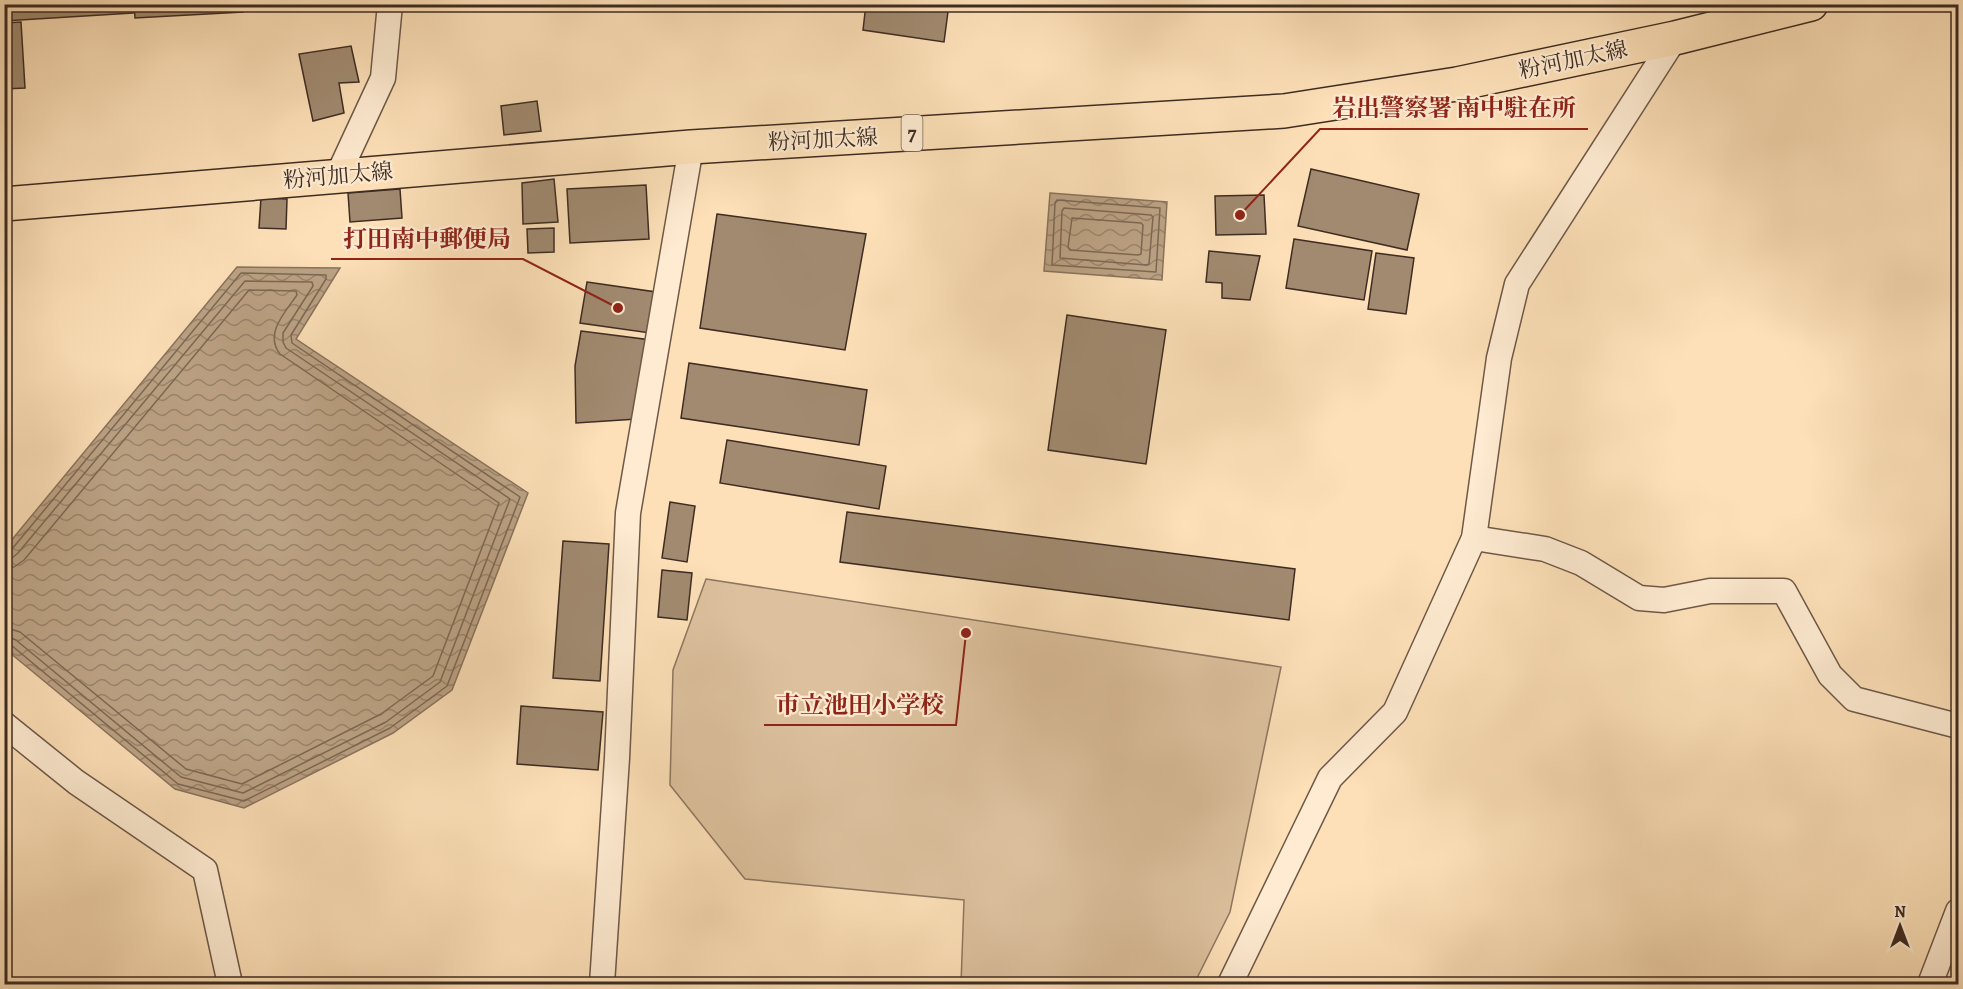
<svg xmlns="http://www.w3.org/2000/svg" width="1963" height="989" viewBox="0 0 1963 989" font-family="Alegreya,'Noto Serif JP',serif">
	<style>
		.pitch { fill: #ddc19e; stroke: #8e7660; stroke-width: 1.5 }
		.water { fill: url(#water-waves); stroke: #8a735d; stroke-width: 1.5 }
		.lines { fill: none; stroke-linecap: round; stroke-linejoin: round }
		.shore { stroke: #7d6854; stroke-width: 1.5 }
		.building { fill: #a18a70; stroke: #3e2c22; stroke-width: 1.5 }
		.minor-casing { stroke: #6e5948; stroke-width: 27 }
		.primary-casing { stroke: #3e2c22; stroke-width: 36 }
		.minor { stroke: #feebd1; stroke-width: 24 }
		.primary { stroke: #fde0b8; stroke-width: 33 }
		.labels { text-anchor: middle; stroke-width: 4.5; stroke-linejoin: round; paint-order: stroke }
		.shield { fill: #feebd1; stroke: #786556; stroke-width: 1.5 }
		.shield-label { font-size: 21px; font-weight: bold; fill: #3e2c22 }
		.street-label { font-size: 22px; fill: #3e2c22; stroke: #feebd1 }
		.leader { fill: none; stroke: #8f2418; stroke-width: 2 }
		.callout-dot { fill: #8f2418; stroke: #feebd1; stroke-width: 2 }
		.callout-label { font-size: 24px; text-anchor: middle; font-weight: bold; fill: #8f2418; stroke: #feebd1; stroke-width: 4.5; stroke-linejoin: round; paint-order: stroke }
	</style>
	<defs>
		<pattern id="water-waves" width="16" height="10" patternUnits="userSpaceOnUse" patternTransform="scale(1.5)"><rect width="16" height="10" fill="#bca385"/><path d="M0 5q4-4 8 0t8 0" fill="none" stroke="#9a856c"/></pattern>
	</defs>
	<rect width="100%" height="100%" fill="#fde0b8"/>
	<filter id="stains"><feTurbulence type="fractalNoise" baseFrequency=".00333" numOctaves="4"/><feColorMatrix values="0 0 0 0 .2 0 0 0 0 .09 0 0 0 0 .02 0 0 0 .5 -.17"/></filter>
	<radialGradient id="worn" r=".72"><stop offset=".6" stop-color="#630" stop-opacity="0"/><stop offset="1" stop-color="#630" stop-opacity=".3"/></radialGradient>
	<!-- pitch -->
	<polygon class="pitch" points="706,579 1281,667 1230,912 1194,984 961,984 964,900 745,879 670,785 673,670"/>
	<!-- water -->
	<g class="water">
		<polygon points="1050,193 1167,202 1162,280 1044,271"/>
		<polygon points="237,267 340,268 296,339 528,493 452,690 393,733 244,808 175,789 4,648 5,548"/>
	</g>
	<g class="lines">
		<!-- shore -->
		<g class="shore">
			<polygon points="1057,200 1160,208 1156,272 1052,265 1055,203"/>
			<polygon points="1064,208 1151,215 1153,217 1149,264 1146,265 1060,258 1062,211"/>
			<polygon points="1072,218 1141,223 1143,225 1141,254 1138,255 1070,250 1068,247"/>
			<polyline points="4,551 12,549 241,273 326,275 326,279 291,335 292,343 520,497 447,686 390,728 244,801 178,784 11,645 4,644"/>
			<polyline points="4,559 12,558 18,553 245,281 312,282 313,286 283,333 283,342 286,348 510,499 440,682 386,722 243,793 181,777 16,640 4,636"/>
			<path d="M4,568L14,567L24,560L249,290L296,291L297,295C285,312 264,334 280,354L499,503L433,676L381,714L242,784L186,769L20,632L4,627"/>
		</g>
	</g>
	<!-- building -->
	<g class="building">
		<polygon points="4,4 133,4 133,13 4,21"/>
		<polygon points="134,4 243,4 243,12 135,18"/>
		<polygon points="866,4 949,4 944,42 863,30"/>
		<polygon points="21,22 25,88 4,89 4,23"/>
		<polygon points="351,46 359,82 339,83 344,113 313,121 299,54"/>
		<polygon points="537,101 541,131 504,135 501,106"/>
		<polygon points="1311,169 1419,194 1407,250 1298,226"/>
		<polygon points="554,179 558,222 523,224 522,183"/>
		<polygon points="646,185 649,239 570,243 567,189"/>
		<polygon points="400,189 402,218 350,222 348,193"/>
		<polygon points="1264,195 1266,234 1216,235 1215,196"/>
		<polygon points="261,198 287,199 286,229 259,228"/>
		<polygon points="717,214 866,234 845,350 700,328"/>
		<polygon points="554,228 554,252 528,253 527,229"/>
		<polygon points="1294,239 1372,251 1364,300 1286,288"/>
		<polygon points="1209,251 1260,256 1250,300 1222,298 1222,283 1206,282"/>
		<polygon points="1376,253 1414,258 1406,314 1368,309"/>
		<polygon points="587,282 656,292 650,333 580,323"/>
		<polygon points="1067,315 1166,330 1146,464 1048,450"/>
		<polygon points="581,331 651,340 637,419 576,423 575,366"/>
		<polygon points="689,363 867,390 859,445 681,418"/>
		<polygon points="727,440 886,466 879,509 720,483"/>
		<polygon points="670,502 695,506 687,562 662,558"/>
		<polygon points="847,512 1295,569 1289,620 840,562"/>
		<polygon points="563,541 609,544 600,681 553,678"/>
		<polygon points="662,570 692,573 687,620 658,617"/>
		<polygon points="521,706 603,712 598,770 517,764"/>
	</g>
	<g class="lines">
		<defs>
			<g id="minor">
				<polyline points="338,175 383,78 390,4"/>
				<polyline points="1474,538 1545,549 1581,563 1639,598 1664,600 1710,591 1784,591 1830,675 1854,699 1958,726"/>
				<polyline points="4,724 76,782 205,870 230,984"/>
				<polyline points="602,984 617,758 628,513 691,147"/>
				<polyline points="1230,984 1330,778 1395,712 1474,538 1499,358 1517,284 1675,38"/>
				<polyline points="1930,984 1958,911"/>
			</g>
			<polyline id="primary" points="4,204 691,147 1284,111 1457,84 1675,38 1811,4"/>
		</defs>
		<!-- minor casing -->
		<use href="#minor" class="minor-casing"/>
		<!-- primary casing -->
		<use href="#primary" class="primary-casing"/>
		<!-- minor -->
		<use href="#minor" class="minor"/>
		<!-- primary -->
		<use href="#primary" class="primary"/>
	</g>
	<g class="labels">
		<!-- shield labels -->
		<rect class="shield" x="901.5" y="115" width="21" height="36" rx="4.5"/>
		<g class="shield-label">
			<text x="912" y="140">7</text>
		</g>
		<!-- street labels -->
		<g class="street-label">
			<text transform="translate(1573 59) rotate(-12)" y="8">粉河加太線</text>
			<text transform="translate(823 139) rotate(-3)" y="8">粉河加太線</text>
			<text transform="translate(338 175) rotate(-5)" y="8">粉河加太線</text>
		</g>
	</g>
	<!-- callouts -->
	<path class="leader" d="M1240 215L1320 129H1588M618 308L523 259H331M966 633L956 725H764"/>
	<g class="callout-dot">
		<circle cx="1240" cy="215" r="6"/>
		<circle cx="618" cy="308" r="6"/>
		<circle cx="966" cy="633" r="6"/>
	</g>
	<g class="callout-label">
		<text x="1454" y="116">岩出警察署 南中駐在所</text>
		<text x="427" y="247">打田南中郵便局</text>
		<text x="860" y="713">市立池田小学校</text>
	</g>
	<!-- margin -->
	<rect width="1963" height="989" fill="none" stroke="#fde0b8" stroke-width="24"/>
	<rect x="6" y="6" width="1951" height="977" fill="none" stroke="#3e2c22" stroke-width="3"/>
	<rect x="12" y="12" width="1939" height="965" fill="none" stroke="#3e2c22" stroke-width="1.5"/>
	<!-- north arrow -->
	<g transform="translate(1900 926)" stroke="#feebd1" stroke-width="4.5" paint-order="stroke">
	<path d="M0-4.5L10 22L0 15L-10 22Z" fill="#3e2c22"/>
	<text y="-9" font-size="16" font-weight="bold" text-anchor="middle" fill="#3e2c22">N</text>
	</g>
	<rect width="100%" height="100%" filter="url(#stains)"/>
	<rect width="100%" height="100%" fill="url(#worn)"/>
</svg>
